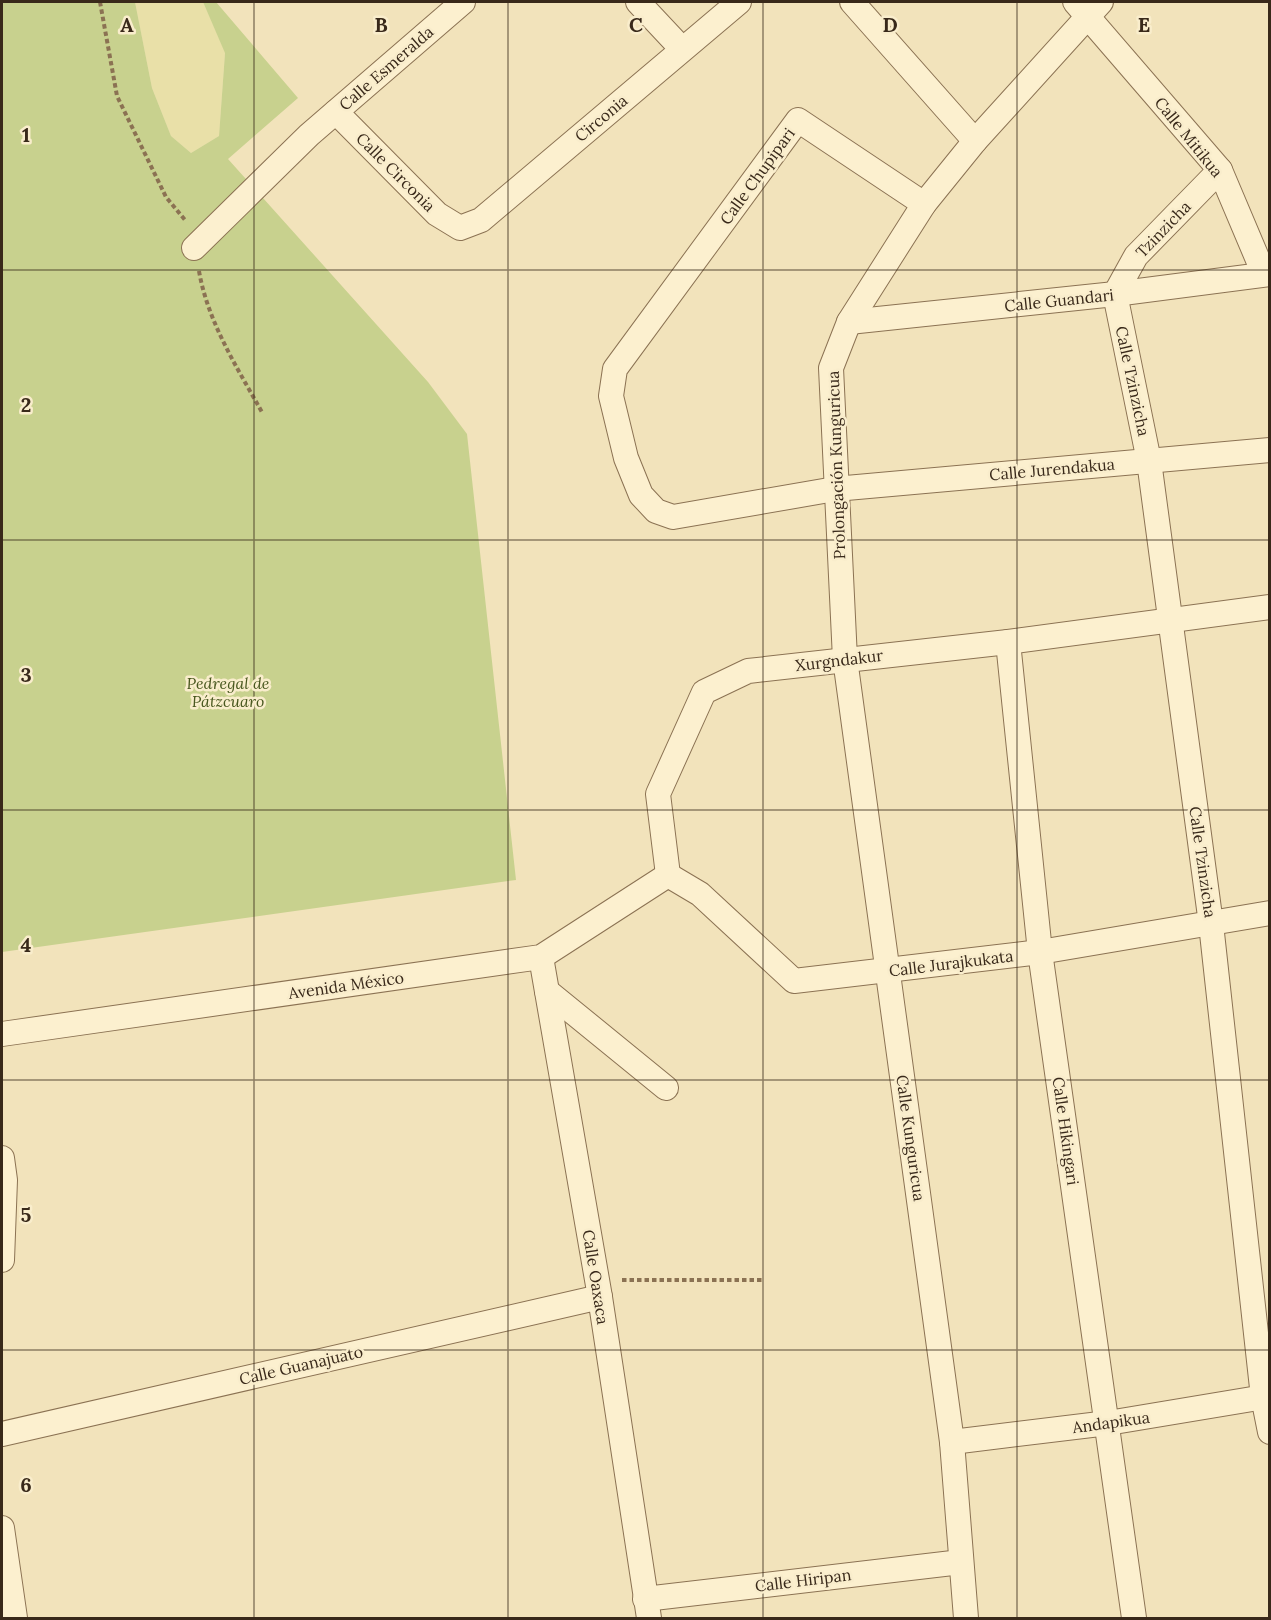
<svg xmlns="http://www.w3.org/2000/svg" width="1271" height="1620" viewBox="0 0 1271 1620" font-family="Lora,serif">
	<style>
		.farmland { fill: #e9e0a8 }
		.green { fill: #c8d18e }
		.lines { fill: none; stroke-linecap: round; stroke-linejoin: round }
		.street-casing { stroke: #8b7253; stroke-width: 26 }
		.path { stroke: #8b7253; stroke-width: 4; stroke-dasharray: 4.5 3; stroke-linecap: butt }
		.street { stroke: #fcf0cf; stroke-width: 24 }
		.grid { fill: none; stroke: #39291a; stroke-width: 1.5; stroke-opacity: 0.55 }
		.labels { text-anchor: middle; stroke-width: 5; stroke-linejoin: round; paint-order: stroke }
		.street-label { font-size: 16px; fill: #39291a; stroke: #f9edcc }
		.park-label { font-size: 16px; font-style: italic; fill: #48571e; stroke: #f9edcc }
		.grid-label { font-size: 20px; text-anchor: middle; font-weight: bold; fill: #39291a; stroke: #f9edcc; stroke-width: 5; stroke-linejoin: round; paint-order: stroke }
	</style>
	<rect width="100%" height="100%" fill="#f2e3bb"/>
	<!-- farmland -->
	<polygon class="farmland" points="135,2 203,2 225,52 219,136 191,153 171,136 152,88"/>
	<!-- green -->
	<polygon class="green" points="2,2 135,2 152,88 171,136 191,153 219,136 225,53 203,2 216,2 298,98 228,159 428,382 467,434 516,880 2,952"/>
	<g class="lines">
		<defs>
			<g id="street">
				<polyline points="638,2 682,49"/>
				<polyline points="852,2 975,141"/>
				<polyline points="1075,2 1220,170 1264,274"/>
				<polyline points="336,112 437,214 460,228 481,220 739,2"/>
				<polyline points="1220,170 1136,256 1115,294 1149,461 1211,924 1263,1397 1270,1432"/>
				<polyline points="924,204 798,120 615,369 611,396 626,458 641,495 656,511 673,517 835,489 1270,450"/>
				<polyline points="194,248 309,135 463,2"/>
				<polyline points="849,322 1115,294 1270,274"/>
				<polyline points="1008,642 1040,952 1134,1618"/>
				<polyline points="668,875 658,794 704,692 748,671 1008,642 1270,607"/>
				<polyline points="668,875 700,894 794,981 1040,952 1270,913"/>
				<polyline points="541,957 600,1297 649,1618"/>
				<polyline points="547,991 666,1088"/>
				<polyline points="2,1034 541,957 668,875"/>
				<polyline points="2,1158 5,1180 2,1260"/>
				<polyline points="2,1434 600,1297"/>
				<polyline points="952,1442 1108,1423 1270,1396"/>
				<polyline points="2,1528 15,1618"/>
				<polyline points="645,1599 961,1562"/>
				<polyline points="966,1618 952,1442 845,659 831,368 849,322 924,204 975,141 1101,2"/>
			</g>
		</defs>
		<!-- street casing -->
		<use href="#street" class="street-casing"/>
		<!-- path -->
		<g class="path">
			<polyline points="100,2 117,96 166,197 185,220"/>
			<path d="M199,271C208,323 238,369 263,414"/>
			<polyline points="622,1280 762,1280"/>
		</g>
		<!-- street -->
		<use href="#street" class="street"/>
	</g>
	<!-- grid -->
	<path class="grid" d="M254,2V1618M508,2V1618M763,2V1618M1017,2V1618M2,270H1270M2,540H1270M2,810H1270M2,1080H1270M2,1350H1270"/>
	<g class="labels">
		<!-- street labels -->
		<g class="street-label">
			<text transform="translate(386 68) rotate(-41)" y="6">Calle Esmeralda</text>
			<text transform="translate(601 118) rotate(-40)" y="6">Circonia</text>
			<text transform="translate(1189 137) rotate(51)" y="6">Calle Mitikua</text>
			<text transform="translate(396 172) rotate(45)" y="6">Calle Circonia</text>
			<text transform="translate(757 176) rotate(-54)" y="6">Calle Chupipari</text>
			<text transform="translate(1163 229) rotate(-46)" y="6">Tzinzicha</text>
			<text transform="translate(1059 300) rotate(-6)" y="6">Calle Guandari</text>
			<text transform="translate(1133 381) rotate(78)" y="6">Calle Tzinzicha</text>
			<text transform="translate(836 465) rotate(-92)" y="6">Prolongación Kunguricua</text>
			<text transform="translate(1052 469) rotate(-5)" y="6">Calle Jurendakua</text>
			<text transform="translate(839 660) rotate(-7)" y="6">Xurgndakur</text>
			<text transform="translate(1203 862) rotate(82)" y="6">Calle Tzinzicha</text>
			<text transform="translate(951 963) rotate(-7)" y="6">Calle Jurajkukata</text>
			<text transform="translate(346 985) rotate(-8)" y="6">Avenida México</text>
			<text transform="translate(1066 1131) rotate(82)" y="6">Calle Hikingari</text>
			<text transform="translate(911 1138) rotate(82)" y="6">Calle Kunguricua</text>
			<text transform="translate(596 1277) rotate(81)" y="6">Calle Oaxaca</text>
			<text transform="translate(301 1365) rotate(-13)" y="6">Calle Guanajuato</text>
			<text transform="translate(1111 1422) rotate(-8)" y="6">Andapikua</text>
			<text transform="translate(803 1580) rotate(-7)" y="6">Calle Hiripan</text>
		</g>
		<!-- park labels -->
		<g class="park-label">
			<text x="228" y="689">Pedregal de<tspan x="228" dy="18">Pátzcuaro</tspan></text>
		</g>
	</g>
	<g class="grid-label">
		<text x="127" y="32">A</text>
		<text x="381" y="32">B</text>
		<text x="636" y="32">C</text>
		<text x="890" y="32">D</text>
		<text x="1144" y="32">E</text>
		<text x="26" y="142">1</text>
		<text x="26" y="412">2</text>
		<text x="26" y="682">3</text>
		<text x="26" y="952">4</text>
		<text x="26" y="1222">5</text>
		<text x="26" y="1492">6</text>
	</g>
	<!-- border -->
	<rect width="1271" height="1620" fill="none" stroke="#39291a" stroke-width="6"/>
</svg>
